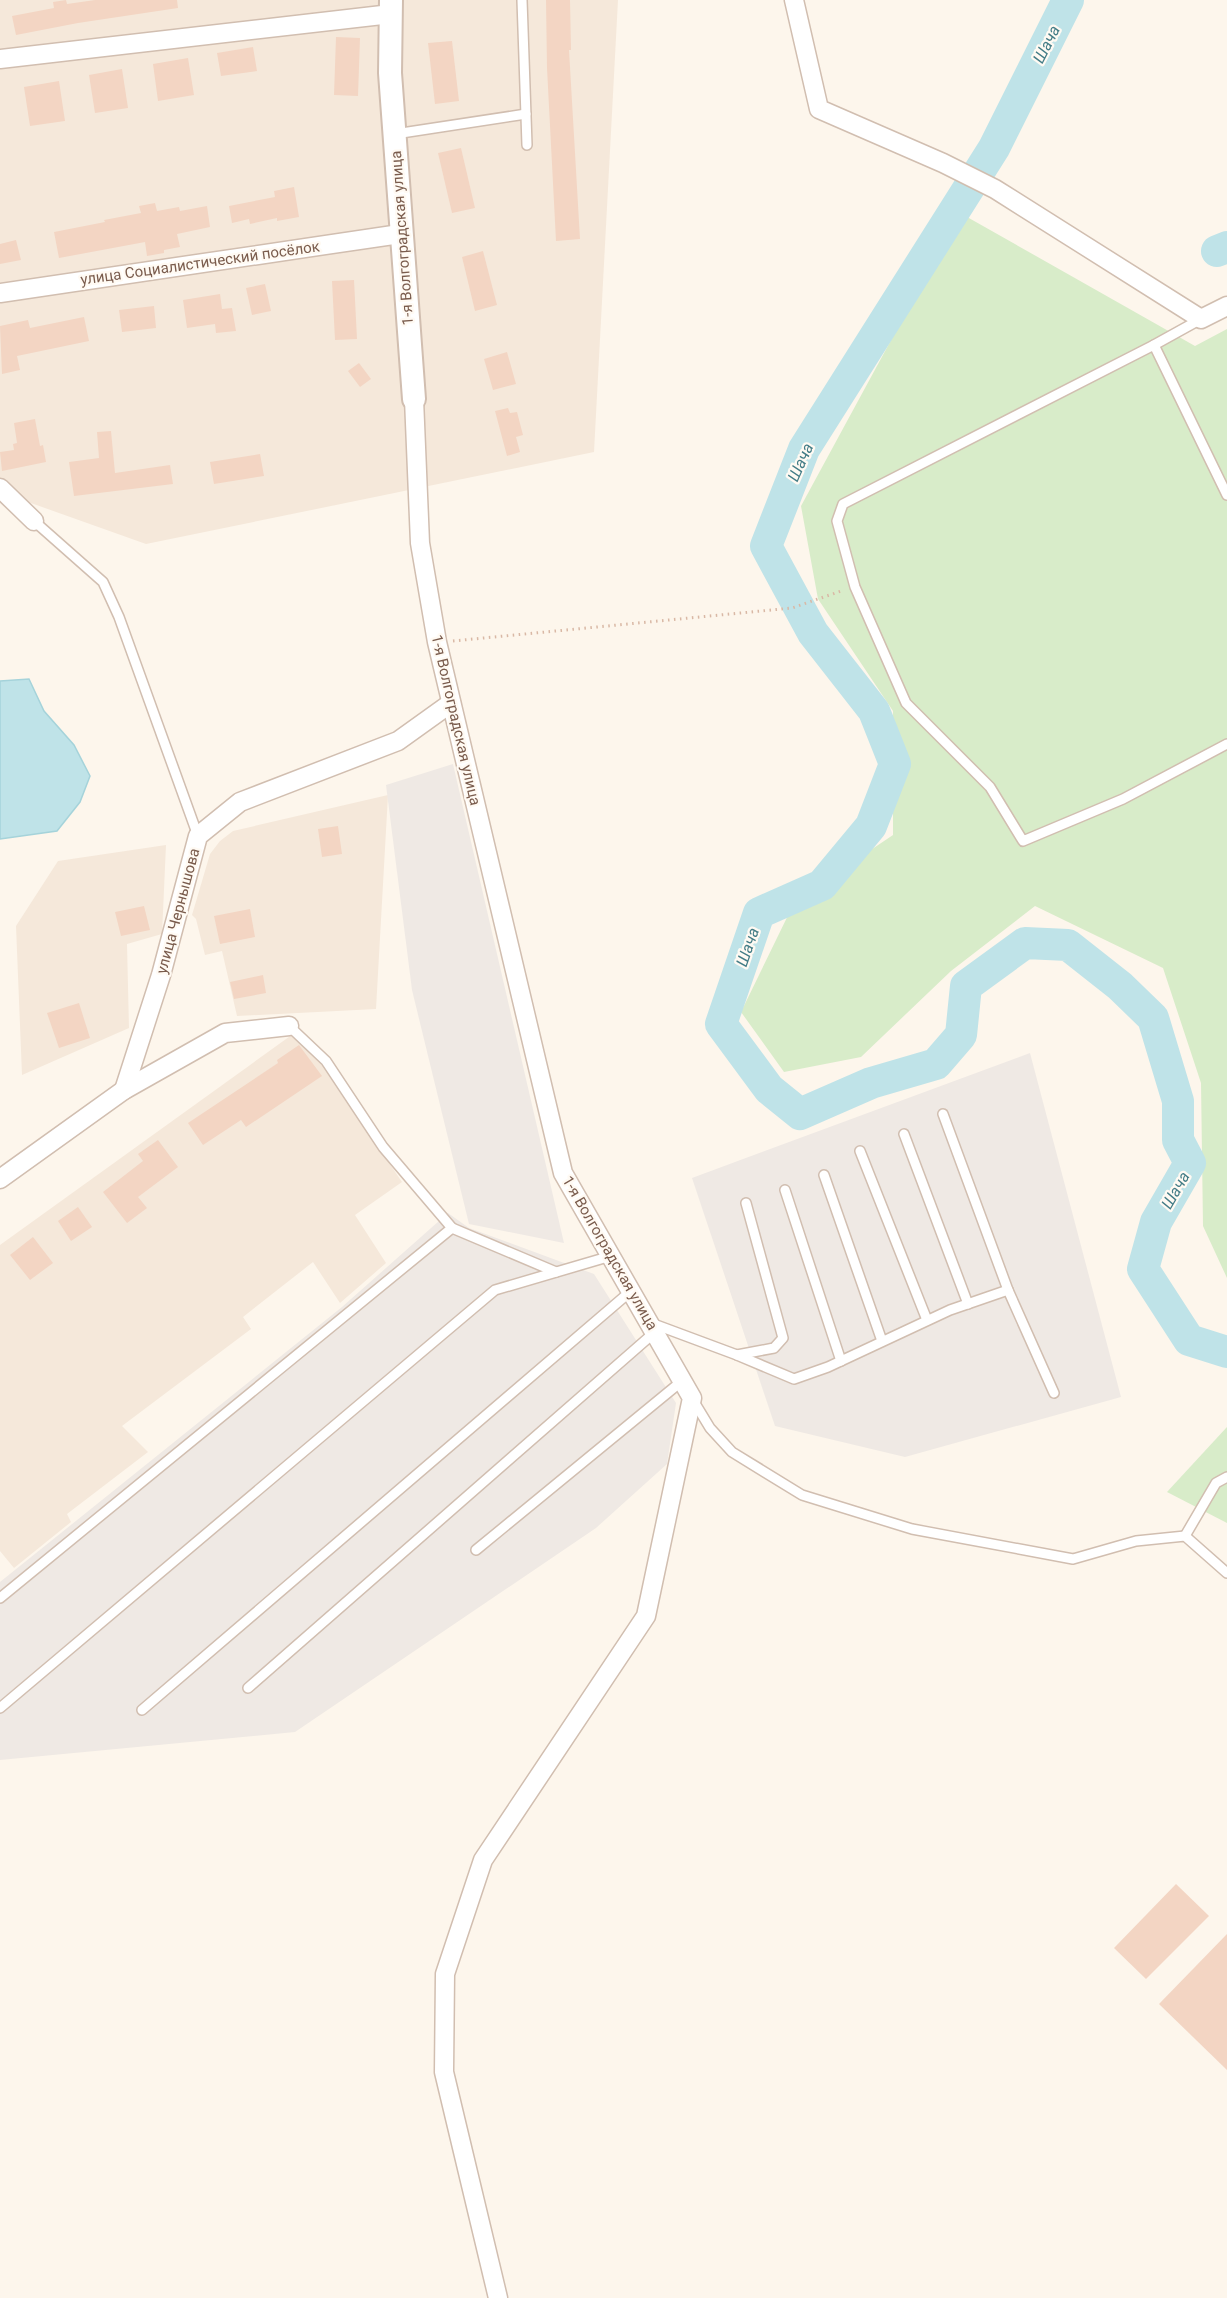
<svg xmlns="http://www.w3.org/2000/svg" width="1227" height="2298" viewBox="0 0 1227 2298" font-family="Roboto,sans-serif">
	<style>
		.residential { fill: #f5e8da }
		.industrial { fill: #efe9e4 }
		.green { fill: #d8ecc9 }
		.water { fill: #bfe3e8; stroke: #a5d3da; stroke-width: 1.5 }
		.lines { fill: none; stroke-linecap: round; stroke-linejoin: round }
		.river { stroke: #bfe3e8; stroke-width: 32 }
		.building { fill: #f3d5c3 }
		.service-casing { stroke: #d1beb0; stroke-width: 12 }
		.minor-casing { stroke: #d1beb0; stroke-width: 21 }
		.tertiary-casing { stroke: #d1beb0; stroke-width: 26 }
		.path { stroke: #d9b8a5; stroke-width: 3; stroke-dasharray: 1.5 4.5; stroke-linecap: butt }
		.service { stroke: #fff; stroke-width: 9 }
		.minor { stroke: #fff; stroke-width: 18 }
		.tertiary { stroke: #fff; stroke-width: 22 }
		.labels { text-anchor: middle; stroke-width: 4.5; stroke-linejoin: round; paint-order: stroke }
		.street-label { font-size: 15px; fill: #7a5c4d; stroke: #fffaf3 }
		.water-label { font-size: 16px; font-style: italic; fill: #437c86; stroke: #fffaf3 }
	</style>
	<rect width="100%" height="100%" fill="#fdf6ec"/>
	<!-- residential -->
	<g class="residential">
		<polygon points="0,0 618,0 594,452 146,544 0,492"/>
		<polygon points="388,795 376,1009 237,1016 222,951 205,955 196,919 192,915 210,854 220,841 233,831"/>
		<polygon points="166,845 162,934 127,944 129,1028 22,1075 16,926 58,861"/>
		<polygon points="293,1034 310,1047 402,1182 355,1215 386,1263 340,1303 313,1262 243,1317 251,1329 122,1426 148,1452 67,1514 71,1522 14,1568 0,1551 0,1245"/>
	</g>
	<!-- industrial -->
	<g class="industrial">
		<polygon points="453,764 564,1243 469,1224 412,990 386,785"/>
		<polygon points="1030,1053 1121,1397 905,1457 775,1426 692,1178"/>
		<polygon points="448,1213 469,1228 594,1274 676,1403 667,1464 596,1528 295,1732 0,1760 0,1582 342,1307"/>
	</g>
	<!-- green -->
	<g class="green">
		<polygon points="960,213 1195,346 1227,329 1227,1278 1203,1226 1201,1083 1163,968 1035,906 951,971 861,1057 784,1072 741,1012 795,901 893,835 893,711 818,599 801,506"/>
		<polygon points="1227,1427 1227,1523 1167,1492"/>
	</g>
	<!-- water -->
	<polygon class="water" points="29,679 44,711 74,745 90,776 80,802 57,831 0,839 0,681"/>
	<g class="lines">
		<!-- river -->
		<g class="river">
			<polyline points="1068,0 994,148 804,449 766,546 813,633 874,711 895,764 871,826 822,885 759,913 721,1024 769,1089 800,1114 871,1083 936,1064 961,1035 966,986 1025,943 1068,945 1120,986 1153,1018 1178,1101 1178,1140 1190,1163 1156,1222 1143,1269 1189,1340 1227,1352"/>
			<polyline points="1217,251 1227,247"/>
		</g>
	</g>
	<!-- building -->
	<g class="building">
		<polygon points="66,0 67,4 95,0 177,0 178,8 78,23 16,35 12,16 54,8 53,2"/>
		<polygon points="546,0 570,0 571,50 569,50 580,239 556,241 547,68"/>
		<polygon points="336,37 360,38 358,96 334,95"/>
		<polygon points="452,41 459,101 435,104 428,43"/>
		<polygon points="253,47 257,71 221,76 217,53"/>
		<polygon points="188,58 194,95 158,101 153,64"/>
		<polygon points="122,69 128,108 95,113 89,75"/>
		<polygon points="59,81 65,121 30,126 24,87"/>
		<polygon points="461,148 475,208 452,213 438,153"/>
		<polygon points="294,187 299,217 277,221 277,218 250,224 249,219 232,223 229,206 275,197 274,191"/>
		<polygon points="155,203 157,211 179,207 180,211 207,206 210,227 177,234 180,247 164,250 164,253 147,256 145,242 59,258 54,232 105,222 104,220 141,213 139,206"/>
		<polygon points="16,240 21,260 0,264 0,244"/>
		<polygon points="483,251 497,305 475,311 462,257"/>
		<polygon points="354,280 357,339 335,340 332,281"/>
		<polygon points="265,284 271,311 252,315 246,288"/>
		<polygon points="220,294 222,309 232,308 236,331 216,333 215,324 187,328 183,300"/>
		<polygon points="154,306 156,328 122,332 119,310"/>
		<polygon points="84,317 89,341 17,356 20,370 2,374 0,326 28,320 30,328"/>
		<polygon points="507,352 516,384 493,390 484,359"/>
		<polygon points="359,363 371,379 360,387 348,371"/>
		<polygon points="508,408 510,413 517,412 523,435 516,437 520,452 507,456 495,411"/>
		<polygon points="35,419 40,446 43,445 46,462 2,471 0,452 14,450 13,444 17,443 14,423"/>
		<polygon points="111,431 115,473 170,465 173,484 74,496 69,462 99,458 97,432"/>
		<polygon points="260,454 264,476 214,484 210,462"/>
		<polygon points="338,826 342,854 322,857 318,829"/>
		<polygon points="144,906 150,930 121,936 115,912"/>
		<polygon points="250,909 255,937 220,944 214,916"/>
		<polygon points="263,975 266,993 234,999 230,982"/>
		<polygon points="79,1003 90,1038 59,1048 47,1013"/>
		<polygon points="299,1045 322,1076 246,1127 241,1120 203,1145 188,1123 278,1063 277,1060"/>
		<polygon points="158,1140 178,1167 138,1197 147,1208 127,1223 103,1192 143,1161 138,1154"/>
		<polygon points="78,1207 92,1227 71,1241 58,1221"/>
		<polygon points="33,1237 53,1263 30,1280 10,1255"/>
		<polygon points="1176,1884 1209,1916 1146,1979 1114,1948"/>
		<polygon points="1227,1934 1227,2070 1159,2004"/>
	</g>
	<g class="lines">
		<defs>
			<g id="service">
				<polyline points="522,0 527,145"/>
				<polyline points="395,134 526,114"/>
				<polyline points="1201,319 1154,345 1227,495"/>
				<polyline points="1154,345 843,504 837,521 855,587 906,703 990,787 1023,841 1123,799 1227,744"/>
				<polyline points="34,521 103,582 119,617 198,836"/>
				<polyline points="289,1026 326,1061 383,1147 452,1228"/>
				<polyline points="943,1114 1008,1290 1054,1393"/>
				<polyline points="904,1134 968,1304"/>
				<polyline points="860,1151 927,1320"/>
				<polyline points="824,1175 882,1341"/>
				<polyline points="785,1190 841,1361"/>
				<polyline points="651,1323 737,1355 774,1348 783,1338 746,1203"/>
				<polyline points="737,1355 794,1379 828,1367 950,1310 1008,1290"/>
				<polyline points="693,1400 710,1428 732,1452 802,1495 912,1529 1073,1559 1136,1541 1185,1536 1227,1573"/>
				<polyline points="1185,1536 1216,1483 1227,1477"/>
				<polyline points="476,1550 682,1381"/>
				<polyline points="0,1598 452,1228 556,1272"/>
				<polyline points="248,1688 655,1332"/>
				<polyline points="0,1708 495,1290 611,1256"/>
				<polyline points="142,1710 631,1291"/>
			</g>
			<g id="minor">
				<polyline points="794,0 819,109 943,163 995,189 1201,319 1227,306"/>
				<polyline points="0,59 391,14"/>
				<polyline points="0,293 400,234"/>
				<polyline points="414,399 420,543 437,642 563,1173 692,1398 646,1616 483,1860 445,1974 444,2072 498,2298"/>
				<polyline points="0,488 34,521"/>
				<polyline points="124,1090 161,975 198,836 240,802 398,741 451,703"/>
				<polyline points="0,1179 124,1090 225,1033 289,1026"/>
			</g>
			<polyline id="tertiary" points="391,0 390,73 414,399"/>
		</defs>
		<!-- service casing -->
		<use href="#service" class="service-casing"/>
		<!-- minor casing -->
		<use href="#minor" class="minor-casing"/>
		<!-- tertiary casing -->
		<use href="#tertiary" class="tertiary-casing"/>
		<!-- path -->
		<polyline class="path" points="453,641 792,608 844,590"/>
		<!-- service -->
		<use href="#service" class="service"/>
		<!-- minor -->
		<use href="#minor" class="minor"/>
		<!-- tertiary -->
		<use href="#tertiary" class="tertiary"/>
	</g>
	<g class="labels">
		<!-- street labels -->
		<g class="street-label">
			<text transform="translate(402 238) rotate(-94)" y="5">1-я Волгоградская улица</text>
			<text transform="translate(200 263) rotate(-8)" y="5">улица Социалистический посёлок</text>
			<text transform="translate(456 720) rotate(77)" y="5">1-я Волгоградская улица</text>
			<text transform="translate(178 911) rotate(-75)" y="5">улица Чернышова</text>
			<text transform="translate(610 1253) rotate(60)" y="5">1-я Волгоградская улица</text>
		</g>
		<!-- water labels -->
		<g class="water-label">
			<text transform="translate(1046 44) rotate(-63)" y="6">Шача</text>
			<text transform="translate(800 462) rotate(-66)" y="6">Шача</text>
			<text transform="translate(747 947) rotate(-71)" y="6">Шача</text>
			<text transform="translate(1175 1190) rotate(-60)" y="6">Шача</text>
		</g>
	</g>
</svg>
